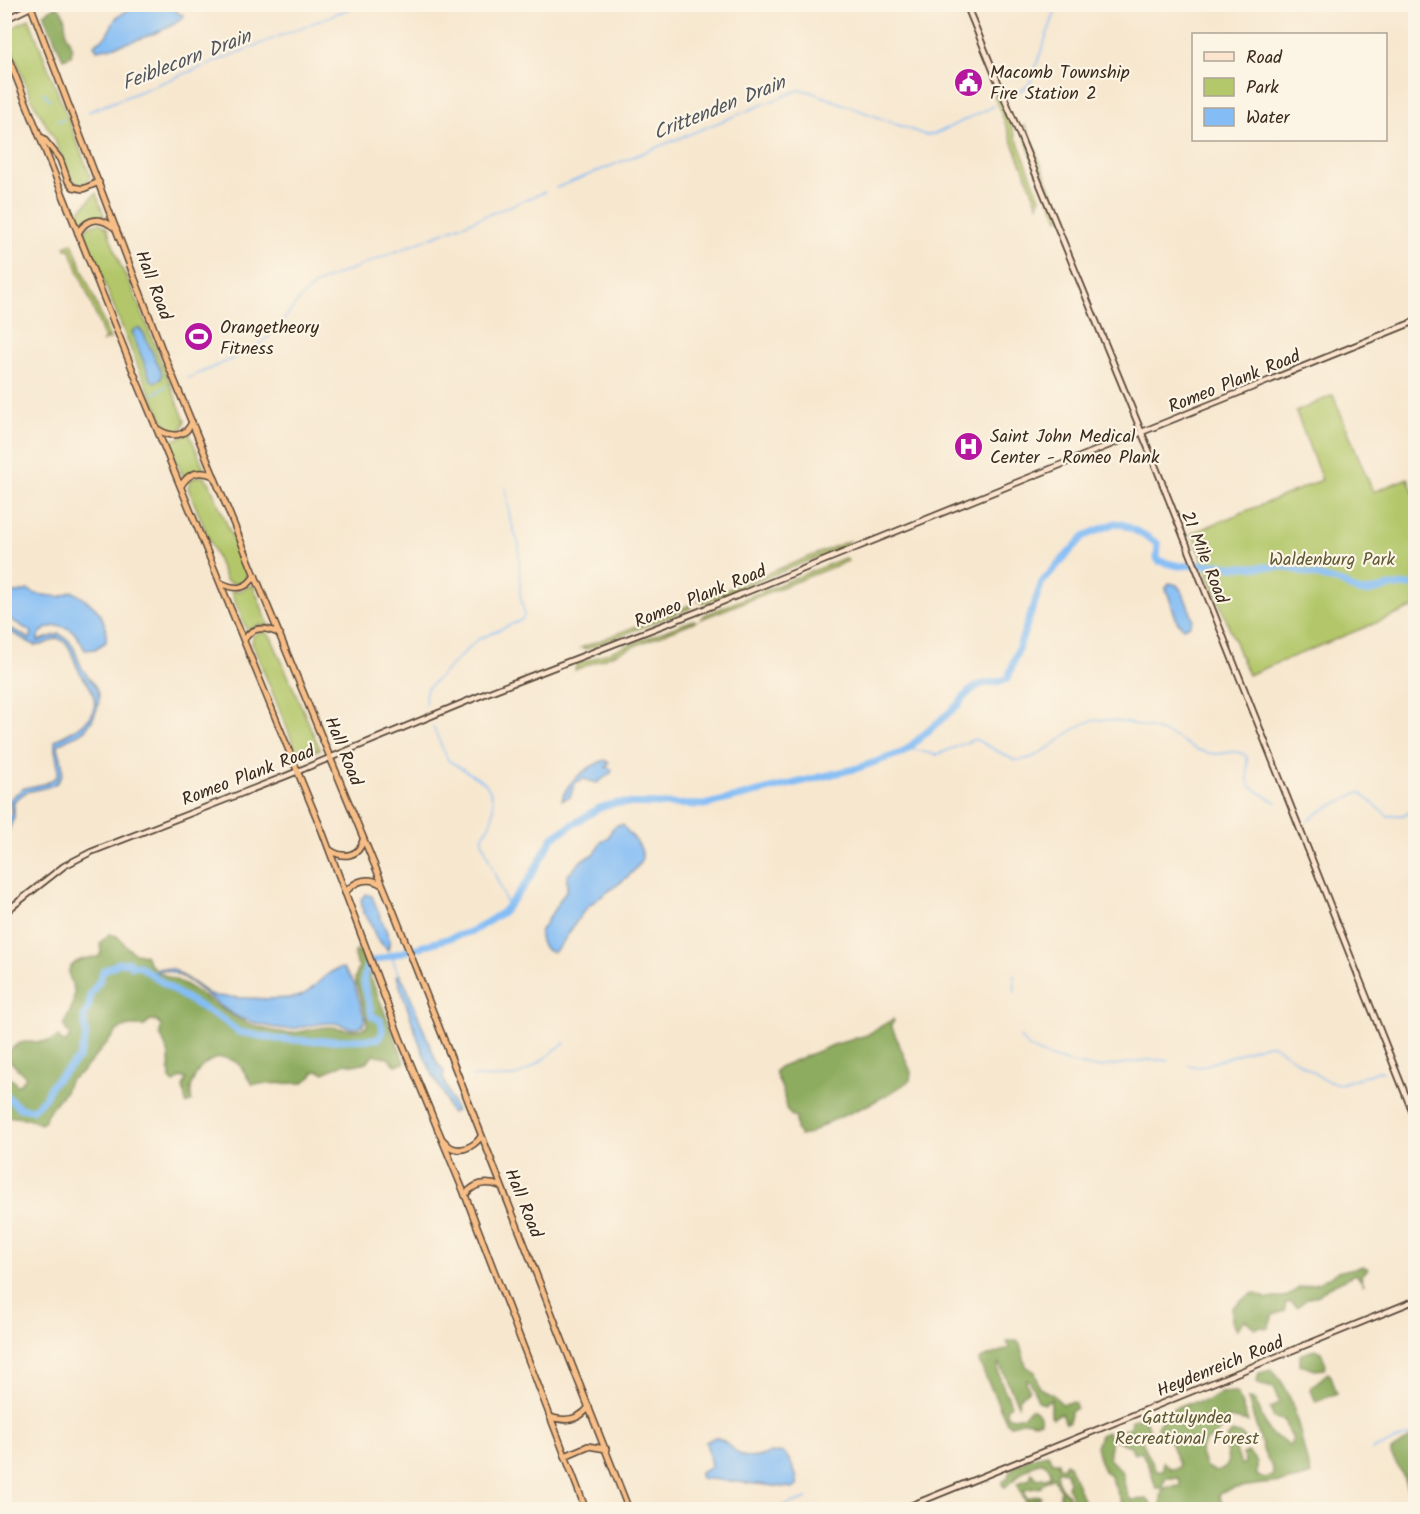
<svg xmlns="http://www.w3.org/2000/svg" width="1420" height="1514" viewBox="0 0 1420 1514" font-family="Kalam,sans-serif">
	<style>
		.green { fill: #b3c76b; stroke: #777844; stroke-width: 1.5; fill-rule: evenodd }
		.forest { fill: #8eac5f; stroke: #646b3e; stroke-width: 1.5 }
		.water { fill: #84bdf5; stroke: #60748a; stroke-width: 1.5 }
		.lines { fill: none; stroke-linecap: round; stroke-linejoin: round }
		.stream { stroke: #84bdf5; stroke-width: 1.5 }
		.river { stroke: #84bdf5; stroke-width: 7 }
		.secondary-casing { stroke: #574639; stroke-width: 8 }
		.highway-casing { stroke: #574639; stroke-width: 8 }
		.secondary { stroke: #fce5cf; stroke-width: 4.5 }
		.highway { stroke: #f7be87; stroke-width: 5 }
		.labels { text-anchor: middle; stroke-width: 4.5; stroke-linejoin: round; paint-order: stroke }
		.poi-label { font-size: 18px; fill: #3b2a1e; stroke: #fcf5e5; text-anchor: start }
		.street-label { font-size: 18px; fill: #3b2a1e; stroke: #fcf5e5 }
		.park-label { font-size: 18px; fill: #5f5935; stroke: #fcf5e5 }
		.water-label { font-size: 20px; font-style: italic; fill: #51565e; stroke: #fcf5e5 }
	</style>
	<rect width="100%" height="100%" fill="#fcf5e5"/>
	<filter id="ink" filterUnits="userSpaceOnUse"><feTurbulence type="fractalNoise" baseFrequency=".0167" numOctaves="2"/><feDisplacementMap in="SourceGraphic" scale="12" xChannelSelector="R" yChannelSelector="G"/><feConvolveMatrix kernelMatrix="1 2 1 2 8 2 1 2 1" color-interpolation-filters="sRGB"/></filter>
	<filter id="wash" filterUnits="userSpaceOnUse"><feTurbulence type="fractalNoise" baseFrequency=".008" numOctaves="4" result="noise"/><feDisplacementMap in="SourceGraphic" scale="24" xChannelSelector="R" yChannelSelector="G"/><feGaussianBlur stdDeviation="1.35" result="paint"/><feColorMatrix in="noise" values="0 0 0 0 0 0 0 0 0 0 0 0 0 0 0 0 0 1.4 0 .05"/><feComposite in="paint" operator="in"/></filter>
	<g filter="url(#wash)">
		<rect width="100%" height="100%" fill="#f7e7cf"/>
		<!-- green -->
		<g class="green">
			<polygon points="29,19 90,175 89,180 80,185 70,179 55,140 32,100 5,32"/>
			<polygon points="994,95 1000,97 1040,198 1038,205"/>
			<path d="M1025,125L1062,217L1059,219C1051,204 1020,137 1025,125Z"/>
			<polygon points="96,193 105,218 94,217 81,223 77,214"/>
			<path d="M100,223L107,228L121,267L132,288L185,421L182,429L173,432C162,426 147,383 139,369L85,235L86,228L94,224ZM132,332L144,334L160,370L161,379L157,381L151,380Z"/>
			<polygon points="72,243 110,339 103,341 105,339 70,249 66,249 65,246"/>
			<polygon points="1333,395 1373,492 1408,478 1415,498 1415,607 1248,675 1192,533 1322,480 1296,412"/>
			<polygon points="189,433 205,470 195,470 183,476 167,438 177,439"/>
			<path d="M199,476L204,477L209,482L247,572L246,580C237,585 233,584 226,580L188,488L190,480Z"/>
			<polygon points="849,541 846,546 703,603 698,601"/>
			<polygon points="845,558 848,561 701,619 704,615"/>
			<polygon points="253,585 269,626 258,625 247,631 231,591 239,591"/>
			<polygon points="692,604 689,609 587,649 581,648"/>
			<polygon points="693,620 696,621 575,670 576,665"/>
			<polygon points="258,632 265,632 271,637 320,749 299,757 252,643 253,636"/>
		</g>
		<!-- forest -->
		<g class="forest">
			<path d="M57,6C66,13 65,23 66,33C68,41 74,47 71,56L63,59L44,14Z"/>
			<path d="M109,934L117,936L132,952L145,955C147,959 149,963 152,966C160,976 174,978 184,984C222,1006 238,1028 286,1033C301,1034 316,1026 331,1027C344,1028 354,1033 367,1027V1019L355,979L359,967C356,961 352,957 356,951H360L405,1063L396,1065L386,1057L374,1055L367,1062L354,1065L346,1063L324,1073L318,1071L314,1072L311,1077L302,1083L256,1084H252C245,1076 244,1066 234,1061C210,1048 185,1078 192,1101L186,1104L183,1087L186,1079L181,1077L174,1083L170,1079L169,1055L160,1034L161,1026L157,1021L150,1020L145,1026H129L118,1030L82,1072L69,1081L65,1091L46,1115L45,1121L41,1124L28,1119L7,1116L5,1115L4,1076L13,1080L17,1085L20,1084L26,1077L10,1061L8,1053C20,1036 34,1044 49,1041C52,1041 55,1039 58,1037L63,1042L67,1041L70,1035L63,1025C69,1015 74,1006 74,994C75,986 70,982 69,975C66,961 88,957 98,957L101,953L100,943Z"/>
			<path d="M893,1019L894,1021L891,1025L911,1072L910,1080C885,1099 854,1111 825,1124C815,1129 812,1135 800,1136L796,1129V1118C784,1112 786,1107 784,1096C783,1088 777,1080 775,1071L779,1067L833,1045L867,1035Z"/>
			<polygon points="1363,1266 1368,1269 1361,1276 1364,1285 1356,1274 1328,1287 1319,1295 1307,1299 1297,1307 1291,1302 1288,1302 1285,1305 1285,1311 1273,1315 1268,1328 1259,1327 1256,1329 1245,1320 1237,1329 1232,1321 1232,1308 1240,1301 1254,1293 1268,1299 1288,1296 1299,1288 1320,1282 1337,1272"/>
			<path d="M1008,1341H1017L1020,1344L1026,1366L1035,1372L1039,1388L1052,1394L1062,1404L1072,1402L1075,1403L1076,1408L1070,1412L1069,1422L1066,1423L1061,1413L1053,1418L1051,1416V1399L1045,1403L1038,1401L1030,1381L1027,1379L1026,1381L1029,1389L1020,1398L1018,1405L999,1363C995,1376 1007,1392 1011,1405L1006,1409L1007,1416L1013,1418L1024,1416L1030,1409H1033L1039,1414L1041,1421L1034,1423L1026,1421L1011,1425L1007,1423L979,1362L980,1359L1009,1348L1007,1342Z"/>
			<polygon points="1316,1349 1321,1352 1326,1364 1325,1369 1315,1370 1300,1365 1300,1355"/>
			<path d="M1271,1370C1296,1388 1301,1447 1311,1475C1282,1486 1250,1482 1221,1492L1219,1495L1224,1509H1161V1497L1163,1488L1180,1486V1480L1177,1478H1166L1161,1488L1156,1489L1151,1472L1141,1451L1136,1454L1133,1453L1131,1446L1126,1445L1116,1440L1120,1431L1130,1427L1132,1420L1143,1417L1151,1431L1150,1434L1142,1439V1441L1156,1471H1163V1462L1170,1469L1178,1468L1179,1465L1170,1442L1168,1439L1158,1436L1157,1426L1172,1409L1187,1403L1206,1401L1220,1393L1237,1392L1248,1422L1229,1418C1219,1424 1223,1428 1217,1434C1210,1440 1203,1441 1200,1451L1206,1467L1216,1472L1225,1468L1228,1464C1228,1451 1221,1442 1232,1432L1242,1435L1248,1443L1245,1446L1238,1445L1235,1447L1241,1465L1244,1464L1245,1462L1243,1454L1248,1452L1257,1462V1476L1266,1478L1273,1475V1469L1264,1453L1248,1399L1255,1400L1268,1430L1273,1436L1285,1441L1289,1446L1293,1439L1287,1429L1284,1420L1274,1418L1270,1409L1279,1402L1274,1388L1261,1385L1257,1382L1259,1373Z"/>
			<polygon points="1328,1373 1331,1376 1337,1393 1316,1402 1310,1388"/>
			<path d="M1107,1432L1112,1441C1111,1446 1108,1450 1109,1456C1110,1464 1118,1464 1121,1471C1125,1481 1124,1491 1131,1500L1147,1499L1150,1501L1151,1503L1145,1509H1124L1110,1475L1104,1471L1100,1462L1096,1446L1100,1435Z"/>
			<polygon points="1410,1438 1415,1440 1415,1509 1401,1471 1391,1455 1391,1451"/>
			<path d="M1048,1454L1052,1462H1058L1059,1467L1063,1468L1065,1463L1069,1465L1087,1509H1076L1071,1494L1067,1487L1069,1481L1067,1472L1057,1471C1055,1478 1061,1491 1068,1495L1069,1499L1041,1509V1505L1050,1504L1060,1499V1490L1053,1477L1043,1483L1041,1487L1024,1490L1027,1499L1038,1495L1041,1497L1028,1504L1031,1508L1036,1509H1029L1017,1483L1030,1479L1032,1472L1037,1479L1049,1477C1053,1471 1049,1466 1043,1462C1026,1465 1018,1477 1005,1487L1003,1486L1002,1482L1007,1479C1011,1463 1033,1456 1048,1454Z"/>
		</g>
		<!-- water -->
		<g class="water">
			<path d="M136,5H178L177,13L184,15C174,31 116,47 97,50L94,45L106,36L116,18Z"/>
			<polygon points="139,328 144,334 162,374 161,379 155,382 151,380 133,335 133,330"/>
			<polygon points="1169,583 1177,585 1183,593 1193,619 1190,625 1183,628 1177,621 1166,588"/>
			<path d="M28,590L36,594L60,597L72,591C93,604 108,613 106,642L95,649L85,650C82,645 81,641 77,636C68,623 46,622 38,637V641L59,634C77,643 74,653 82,668C86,675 95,684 98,691C102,704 91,726 82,732C75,737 64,738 58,746C59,755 65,764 62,774C59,788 41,788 30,791C24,792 20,797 14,801V817L5,839V826L11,813L10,800L12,797L24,788L44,784L57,777C61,764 53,754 55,741C73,729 104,721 92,691C88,682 81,676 77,667C72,656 71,642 57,638L42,645H34L5,629V625L30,639L32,634L30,631L5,616V593H18Z"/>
			<path d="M605,760L609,763L606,767L612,769L611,773L597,783L584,779L576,782L570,797L562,800C565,782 589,766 605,760Z"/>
			<path d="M617,825H623C629,836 643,843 642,857C641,872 603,894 591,904C576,916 569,939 554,952C544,952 539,941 540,932L567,889V876L583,859L595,854L600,843L608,838L612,829Z"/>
			<polygon points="366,894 372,896 390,940 388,950 376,938 369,919 363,913 361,899"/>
			<path d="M159,968L173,969L209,994L214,996C232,997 285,1002 300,996C316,990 324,970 343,968L354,983L365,1020L363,1025C351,1033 344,1023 332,1023C317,1022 302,1029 287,1029C273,1029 259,1024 246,1020C218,1012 187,969 160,970L157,973L156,979L150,976Z"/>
			<path d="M399,974L405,983L437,1063L444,1071L443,1078L455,1109L456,1111L452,1113C446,1109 447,1100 443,1093C423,1062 413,1022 400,986L397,976Z"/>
			<path d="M715,1437C728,1439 733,1454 746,1457C759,1461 770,1449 784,1453C790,1460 799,1477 797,1486L793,1488L700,1478V1473L710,1468L711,1465L706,1442Z"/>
		</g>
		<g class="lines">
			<!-- stream -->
			<g class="stream">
				<polyline points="43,92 50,100"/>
				<polyline points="1014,94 1029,85 1058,4"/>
				<polyline points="88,112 361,4"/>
				<polyline points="58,121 64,119"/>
				<polyline points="556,188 799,90 808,91 925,135 935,134 994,106"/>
				<path d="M188,378C214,366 245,357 267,338C287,320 299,293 322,281L545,192"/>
				<polyline points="154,394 168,385"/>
				<polyline points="426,704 425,696 427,689 477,640 523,619 524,613 520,594 519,545 510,519 506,488"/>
				<path d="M433,727L448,760L485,783C494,795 496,810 490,824C487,830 482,834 482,841L507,905"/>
				<path d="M909,748L936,755L975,739L1014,760C1043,763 1068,726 1092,721C1109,717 1149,727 1165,733C1177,737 1187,745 1198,750C1204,752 1211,754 1217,754C1228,754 1238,748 1247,757L1248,781L1251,787L1277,803"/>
				<polyline points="1308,821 1318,813 1357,793 1361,793 1388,816 1403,815 1416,810"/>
				<polyline points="392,957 399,976"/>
				<polyline points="1014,975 1015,992"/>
				<path d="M1020,1037C1022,1041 1025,1044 1029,1047C1040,1056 1086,1068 1100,1067C1124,1065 1145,1057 1169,1061"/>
				<polyline points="1188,1065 1200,1067 1264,1045 1273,1045 1326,1081 1340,1084 1379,1071 1383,1072"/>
				<path d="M472,1077C484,1077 497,1078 509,1077C528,1075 549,1053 565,1043"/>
				<polyline points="1372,1450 1410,1435"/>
				<polyline points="772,1510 807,1498"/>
			</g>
			<!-- river -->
			<path class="river" d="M4,1094L20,1108L32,1110L45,1098L51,1085L79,1058L86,1037L84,1017L89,1006L90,995L100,980L103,971L119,963L130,962L131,966L138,965L179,994L222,1019L239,1032L276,1039L309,1041L378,1039C384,1034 383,1026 380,1020L372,1016C368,995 357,980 370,962L473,931L503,912L528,881L553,837L599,808L616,803L704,805L858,768L904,752L959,704C965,694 976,684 988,683C996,682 1000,682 1008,678L1042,582L1084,536L1115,523L1122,524L1146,536L1158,544L1157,558L1159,561L1179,566L1220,564L1231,567H1285L1343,583L1357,591L1366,592L1394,586L1416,585"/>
		</g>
	</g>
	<g filter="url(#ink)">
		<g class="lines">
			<defs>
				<g id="secondary">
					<polyline points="966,4 1157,470 1416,1121"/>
					<polyline points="4,20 37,4"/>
					<polyline points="4,913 64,866 91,852 286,776 487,693 697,612 1416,321"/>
					<polyline points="900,1510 1416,1300"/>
				</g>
				<g id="highway">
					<polyline points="30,4 164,355 391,905 629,1510"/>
					<polyline points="4,47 137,381 322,831 400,1038 465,1195 586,1510"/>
					<polyline points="43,138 60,159 68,181 73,187 83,189 99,182"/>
					<path d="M78,233C89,215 102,218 116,229"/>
					<path d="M159,430C172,438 186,437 192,422"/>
					<path d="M181,486C189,472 200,470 214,476"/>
					<path d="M221,583C235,590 247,590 255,575"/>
					<path d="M244,640C253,625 266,627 280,634"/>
					<path d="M330,850C343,859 359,857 363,840"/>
					<path d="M345,893C355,880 369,876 382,885"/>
					<path d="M443,1140C447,1144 450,1149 456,1149C465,1151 477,1144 481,1136"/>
					<path d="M465,1195C474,1183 486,1181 500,1186"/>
					<path d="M550,1417C565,1422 579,1420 589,1407"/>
					<polyline points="565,1456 588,1446 606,1449"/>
				</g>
			</defs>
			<!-- secondary casing -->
			<use href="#secondary" class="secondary-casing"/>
			<!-- highway casing -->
			<use href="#highway" class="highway-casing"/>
			<!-- secondary -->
			<use href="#secondary" class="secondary"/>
			<!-- highway -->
			<use href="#highway" class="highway"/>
		</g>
	</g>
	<!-- icons -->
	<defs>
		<symbol id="civic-disc" viewBox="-11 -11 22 22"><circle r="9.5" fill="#b5179e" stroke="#fcf5e5"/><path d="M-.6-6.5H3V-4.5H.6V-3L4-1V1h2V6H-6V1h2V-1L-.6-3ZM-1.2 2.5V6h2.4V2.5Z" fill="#fff"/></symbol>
		<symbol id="stadium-disc" viewBox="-11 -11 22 22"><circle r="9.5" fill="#b5179e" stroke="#fcf5e5"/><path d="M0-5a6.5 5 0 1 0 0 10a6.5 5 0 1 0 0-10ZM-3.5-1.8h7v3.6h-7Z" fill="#fff"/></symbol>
		<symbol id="hospital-disc" viewBox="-11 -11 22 22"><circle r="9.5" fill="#b5179e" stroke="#fcf5e5"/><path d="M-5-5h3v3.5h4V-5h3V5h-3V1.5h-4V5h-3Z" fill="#fff"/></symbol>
	</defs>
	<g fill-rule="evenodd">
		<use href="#civic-disc" x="952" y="66" width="33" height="33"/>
		<use href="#stadium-disc" x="182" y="320" width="33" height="33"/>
		<use href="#hospital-disc" x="952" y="430" width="33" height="33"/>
	</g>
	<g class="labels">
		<!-- poi labels -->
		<g class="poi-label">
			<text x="990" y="78">Macomb Township<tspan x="990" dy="21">Fire Station 2</tspan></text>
			<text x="220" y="333">Orangetheory<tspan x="220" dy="21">Fitness</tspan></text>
			<text x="990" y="442">Saint John Medical<tspan x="990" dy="21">Center - Romeo Plank</tspan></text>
		</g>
		<!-- street labels -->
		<g class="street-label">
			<text transform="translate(154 285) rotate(69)" y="6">Hall Road</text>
			<text transform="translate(1234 381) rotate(-22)" y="6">Romeo Plank Road</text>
			<text transform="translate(1205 557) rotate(68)" y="6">21 Mile Road</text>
			<text transform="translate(700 596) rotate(-22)" y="6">Romeo Plank Road</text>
			<text transform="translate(344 751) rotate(68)" y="6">Hall Road</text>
			<text transform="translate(248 775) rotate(-21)" y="6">Romeo Plank Road</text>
			<text transform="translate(524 1203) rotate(68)" y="6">Hall Road</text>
			<text transform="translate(1220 1366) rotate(-22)" y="6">Heydenreich Road</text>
		</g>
		<!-- park labels -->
		<g class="park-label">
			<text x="1332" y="565">Waldenburg Park</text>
			<text x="1187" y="1423">Gattulyndea<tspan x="1187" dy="21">Recreational Forest</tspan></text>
		</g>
		<!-- water labels -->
		<g class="water-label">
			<text transform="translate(186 59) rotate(-21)" y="7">Feiblecorn Drain</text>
			<text transform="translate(719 107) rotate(-22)" y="7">Crittenden Drain</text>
		</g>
	</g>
	<!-- margin -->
	<rect width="1420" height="1514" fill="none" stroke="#fcf5e5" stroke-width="24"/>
	<!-- legend -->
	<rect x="1192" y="33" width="195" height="108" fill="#fcf5e5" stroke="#afa495" stroke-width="1.5"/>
	<rect x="1204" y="52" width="30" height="9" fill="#fce5cf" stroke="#afa495" stroke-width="1.5"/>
	<text x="1246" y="63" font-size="18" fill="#3b2a1e">Road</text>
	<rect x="1204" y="78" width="30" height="18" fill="#b3c76b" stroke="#afa495" stroke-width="1.5"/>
	<text x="1246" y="93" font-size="18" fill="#3b2a1e">Park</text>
	<rect x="1204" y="108" width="30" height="18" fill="#84bdf5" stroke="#afa495" stroke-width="1.5"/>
	<text x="1246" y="123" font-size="18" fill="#3b2a1e">Water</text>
</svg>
